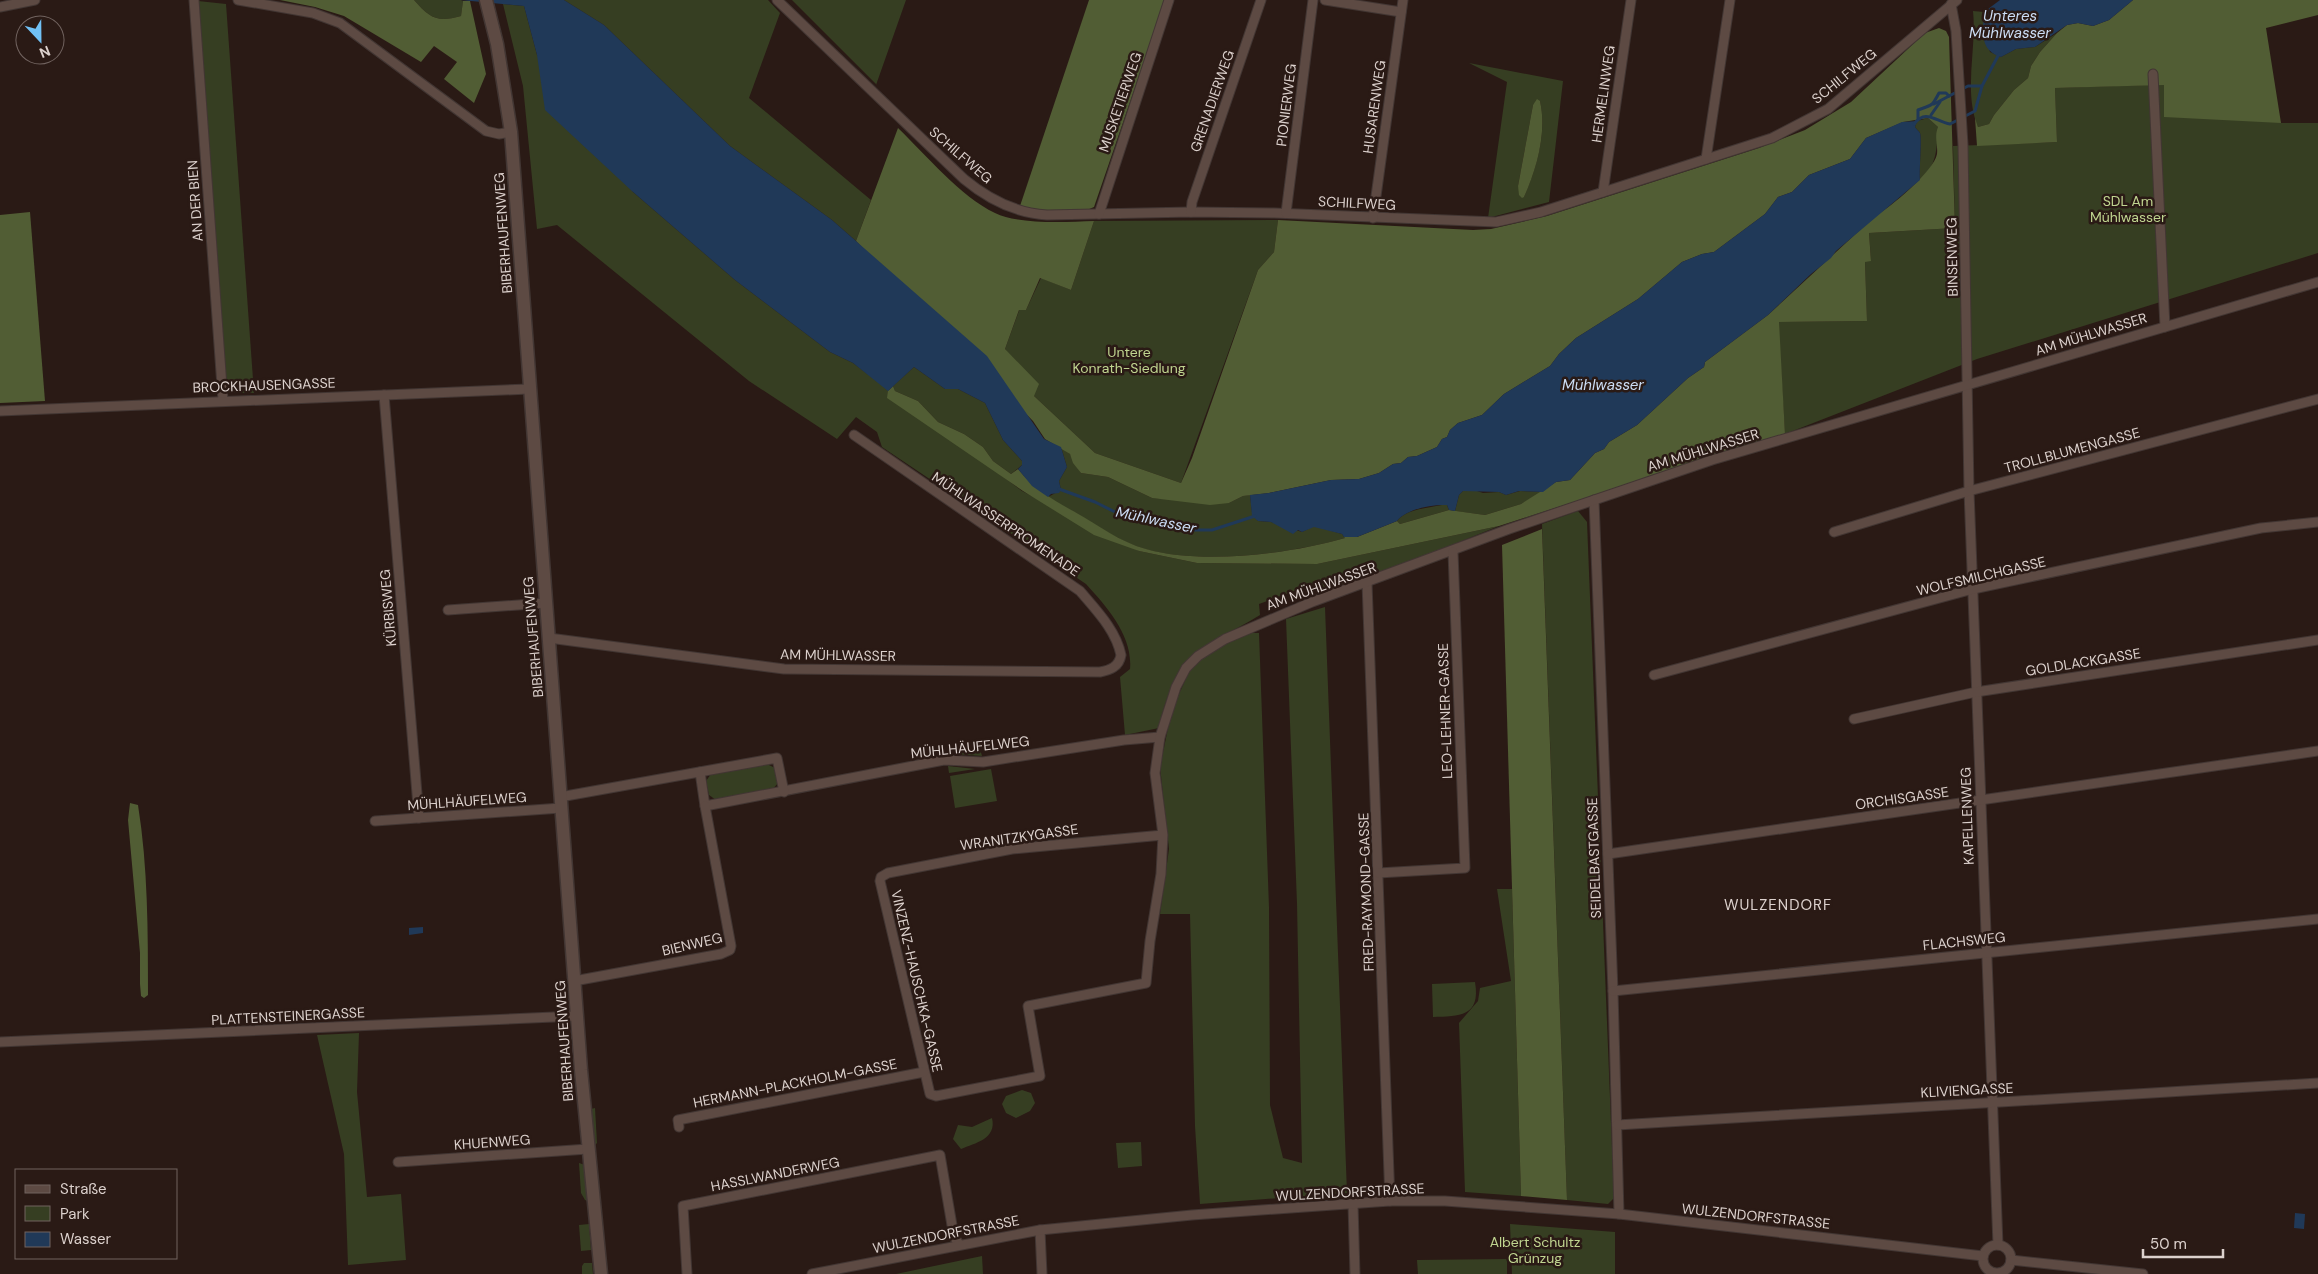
<svg xmlns="http://www.w3.org/2000/svg" width="2318" height="1274" viewBox="0 0 2318 1274" font-family="'DM Sans',sans-serif">
	<style>
		.green { fill: #363e22; fill-rule: evenodd }
		.forest { fill: #515d34 }
		.water { fill: #203958 }
		.lines { fill: none; stroke-linecap: round; stroke-linejoin: round }
		.stream { stroke: #203958; stroke-width: 3 }
		.street-casing { stroke: #423633; stroke-width: 11 }
		.secondary-casing { stroke: #423633; stroke-width: 15 }
		.street { stroke: #5d4a43; stroke-width: 9 }
		.secondary { stroke: #5d4a43; stroke-width: 12 }
		.labels { text-anchor: middle; stroke-width: 5; stroke-linejoin: round; paint-order: stroke }
		.street-label { font-size: 14px; fill: #dcd1cd; stroke: #2a1a15 }
		.park-label { font-size: 14px; fill: #c0d590; stroke: #2a1a15 }
		.water-label { font-size: 15px; font-style: italic; fill: #ccddf5; stroke: #2a1a15 }
		.neighbourhood-label { font-size: 15px; letter-spacing: 1px; fill: #dcd1cd; stroke: #2a1a15 }
	</style>
	<rect width="100%" height="100%" fill="#2a1a15"/>
	<!-- green -->
	<g class="green">
		<path d="M414,0H461L463,1L461,16C437,23 430,18 414,0Z"/>
		<polygon points="564,0 768,0 780,13 749,98 871,200 856,241 832,220 730,146 604,25"/>
		<polygon points="792,0 906,0 876,85 876,84"/>
		<polygon points="198,1 226,4 254,393 227,393"/>
		<path d="M503,4L524,6L537,55L633,192L735,280L830,352L853,363L1022,491L1139,551L1197,563L1317,564L1499,526L1380,574L1339,585L1294,591L1259,604L1260,615C1247,623 1235,629 1222,636C1182,658 1168,685 1159,728L1125,735L1120,677L1130,669C1133,636 1107,607 1086,584L882,447L877,432L856,417L837,439L749,381L557,225L537,229L523,86Z"/>
		<path d="M1973,11L1984,12V30L1990,52L2001,57L2016,49L2035,47L2057,33L2040,52L2031,66L2028,78L2014,90L1994,115L1989,124L1978,127C1963,91 1977,49 1973,11Z"/>
		<polygon points="2147,57 2281,123 2318,123 2318,253 1977,359 1785,434 1778,322 1867,321 1865,261 1871,260 1869,233 1955,228 1953,146 2057,142 2055,88 2147,85"/>
		<path d="M1469,63L1563,81L1549,202L1488,218L1507,82ZM1540,101C1547,132 1537,167 1524,197L1518,186L1533,105Z"/>
		<path d="M1928,118L1938,127C1937,147 1937,167 1920,180C1919,171 1922,138 1920,133C1919,131 1916,129 1915,127L1917,121Z"/>
		<polygon points="1278,220 1274,252 1258,270 1181,483 1095,453 1034,396 1005,349 1020,308 1026,310 1041,278 1071,290 1094,221"/>
		<polygon points="914,367 945,389 958,389 985,403 1003,440 1022,461 1022,465 1011,474 993,461 983,447 964,434 938,422 918,401 895,391 893,386"/>
		<path d="M1061,447L1070,454L1081,473L1108,477L1152,498L1229,503L1243,496L1250,495L1252,512L1258,521L1271,522L1302,532L1314,526L1342,534L1345,538C1289,554 1202,565 1145,549C1121,542 1099,527 1078,514C1068,508 1057,504 1048,497L1061,490L1059,481L1067,467Z"/>
		<polygon points="1474,490 1483,493 1499,492 1506,495 1520,491 1543,492 1521,504 1485,515 1455,511 1459,495 1463,491"/>
		<path d="M1442,505H1447L1449,510L1400,524L1397,521C1406,509 1428,508 1442,505Z"/>
		<polygon points="1578,511 1587,522 1614,1198 1608,1204 1567,1200 1542,524"/>
		<polygon points="1325,607 1347,1193 1200,1204 1195,1126 1190,914 1160,914 1169,849 1160,767 1172,709 1190,670 1201,659 1228,642 1248,633 1259,633 1269,907 1270,1105 1283,1158 1302,1163 1297,903 1286,619"/>
		<polygon points="980,749 982,756 954,754"/>
		<polygon points="767,764 775,768 778,783 772,790 716,800 709,795 706,781 711,774"/>
		<polygon points="948,766 975,769 949,773"/>
		<polygon points="991,769 997,801 955,808 950,776"/>
		<polygon points="1497,889 1512,889 1521,1196 1465,1192 1459,1023 1478,1001 1480,988 1511,981"/>
		<path d="M1475,982C1481,1017 1459,1016 1433,1017L1432,984Z"/>
		<polygon points="359,1033 357,1092 367,1197 401,1194 406,1260 348,1265 344,1154 317,1035"/>
		<polygon points="1022,1090 1031,1093 1035,1103 1030,1111 1016,1118 1006,1113 1002,1104 1006,1096"/>
		<polygon points="595,1108 597,1143 595,1145 591,1109"/>
		<path d="M992,1118C997,1139 975,1143 961,1149L953,1139L958,1125L972,1127Z"/>
		<polygon points="1141,1142 1142,1166 1118,1168 1116,1143"/>
		<polygon points="579,1163 585,1165 590,1202 585,1200 581,1193"/>
		<polygon points="589,1224 591,1250 581,1251 579,1225"/>
		<polygon points="1510,1224 1615,1232 1615,1274 1512,1274"/>
		<polygon points="982,1256 983,1274 896,1274"/>
		<polygon points="1507,1259 1507,1274 1418,1274 1417,1260"/>
		<polygon points="584,1263 592,1263 593,1274 582,1274 582,1266"/>
	</g>
	<!-- forest -->
	<g class="forest">
		<path d="M280,0H414C430,18 437,23 461,16L463,1H470L486,74L474,103L444,79L457,62L434,46L421,62L344,16L315,7Z"/>
		<polygon points="1089,0 1165,0 1094,207 1087,210 1042,211 1020,206"/>
		<polygon points="2133,0 2318,0 2318,15 2266,28 2281,123 2164,117 2164,85 2055,88 2057,142 1977,146 1975,118 1978,127 1989,124 1994,115 2014,90 2028,78 2031,66 2040,52 2057,33 2067,25 2078,23 2093,26 2109,20"/>
		<path d="M1939,28L1946,31L1949,37L1955,228L1869,233L1871,261L1865,262L1867,321L1779,322L1785,434L1499,526L1317,564L1197,563L1139,551L1094,535L1023,491L887,398L888,391L893,386L895,391L918,401L938,422L964,434L983,447L993,461L1011,474L1018,469C1034,489 1053,500 1075,512C1098,525 1120,542 1146,549C1202,565 1289,554 1345,538L1344,537H1357L1397,521L1400,524L1449,510L1485,515L1521,504L1556,482L1570,480L1595,453L1604,449L1609,442L1637,425L1688,378L1704,367L1705,362L1768,315L1875,216C1891,207 1934,171 1937,154C1938,144 1934,137 1938,127L1928,118L1903,122L1866,138L1850,159L1809,175L1792,192L1778,197L1765,214L1714,252L1702,254L1682,262L1638,299L1576,338L1559,354L1550,366L1504,394L1482,415L1458,423L1450,430L1447,437L1442,439L1437,447L1417,456L1408,457L1401,463L1393,464L1379,473L1359,479L1331,480L1269,493L1243,496L1229,503L1210,505L1152,498L1108,477L1081,473L1073,463L1070,454L1045,439L1033,421L856,241L898,128C925,154 961,197 995,213C1020,225 1066,222 1094,221L1071,290L1040,278L1026,310H1019L1005,349L1039,384L1034,396L1095,453L1181,483L1192,458L1258,270L1274,252L1278,220L1473,230L1491,229L1547,216L1759,148L1805,130L1851,102L1925,33Z"/>
		<path d="M1537,99L1540,101C1547,132 1537,168 1524,197L1522,198L1519,195L1518,186L1533,105Z"/>
		<polygon points="30,212 45,401 0,403 0,215"/>
		<polygon points="1542,529 1567,1200 1521,1196 1502,545"/>
		<path d="M130,803L138,805C148,867 148,932 148,995L144,998L141,996L140,984V953L128,820Z"/>
	</g>
	<!-- water -->
	<g class="water">
		<polygon points="461,0 564,0 604,25 730,146 832,220 987,356 1044,439 1061,447 1067,467 1059,481 1061,490 1059,493 1051,494 1048,497 1032,486 1018,469 1022,465 1022,461 1003,440 985,403 958,389 945,389 914,367 888,391 853,363 830,352 735,280 633,192 545,110 537,55 524,6"/>
		<path d="M2000,0H2133L2109,20L2093,26L2078,23L2067,25L2035,47L2016,49L2001,57C1979,50 1983,32 1984,12Z"/>
		<path d="M1917,121L1915,127C1916,129 1919,131 1920,133C1922,138 1919,171 1920,180L1836,251L1831,258L1811,274L1768,315L1705,362L1704,367L1688,378L1637,425L1609,442L1604,449L1595,453L1570,480L1556,482L1543,492L1519,491L1506,495L1499,492L1463,491L1459,495L1455,511L1449,510L1447,505C1433,504 1406,509 1397,521L1357,537H1344L1342,534L1314,527L1302,532L1298,530L1293,534L1271,522L1258,521L1252,516L1250,495L1269,493L1331,480L1359,479L1379,473L1393,464L1401,463L1408,457L1417,456L1437,447L1442,439L1447,437L1450,430L1458,423L1482,415L1504,394L1550,366L1559,354L1576,338L1638,299L1682,262L1702,254L1714,252L1765,214L1778,197L1792,192L1809,175L1850,159L1866,138L1902,122Z"/>
		<polygon points="423,927 423,933 409,935 409,928"/>
		<polygon points="2295,1213 2305,1214 2304,1229 2294,1228"/>
	</g>
	<g class="lines">
		<!-- stream -->
		<g class="stream">
			<polyline points="1934,104 1968,86 1982,86"/>
			<polyline points="1931,115 1940,102"/>
			<path d="M1918,119V110C1933,104 1931,108 1939,93H1946L1949,96"/>
			<path d="M1914,124C1926,108 1936,122 1950,124L1975,111L1982,86L1999,54"/>
			<polyline points="1059,489 1095,502 1115,512 1145,515 1188,530 1212,530 1255,516"/>
		</g>
		<defs>
			<g id="street">
				<polyline points="194,0 223,400"/>
				<polyline points="238,0 313,13 340,23 486,131 499,134 511,132"/>
				<path d="M777,0L964,179C988,199 1015,213 1047,215L1191,212L1274,213L1496,222L1541,212L1772,138L1828,109L1957,0"/>
				<polyline points="1325,0 1401,12"/>
				<polyline points="1951,4 1956,31 1963,145 1969,491 1998,1245"/>
				<polyline points="0,7 35,0"/>
				<polyline points="2153,74 2165,327"/>
				<polyline points="1706,159 1730,0"/>
				<polyline points="1603,192 1631,0"/>
				<polyline points="1191,212 1192,202 1261,0"/>
				<polyline points="1286,213 1313,0"/>
				<polyline points="1099,214 1169,0"/>
				<polyline points="1373,218 1403,0"/>
				<polyline points="384,395 419,818"/>
				<polyline points="0,411 529,389"/>
				<polyline points="1594,500 1613,991 1619,1214"/>
				<polyline points="1834,532 1969,491 2318,399"/>
				<polyline points="1367,583 1390,1201"/>
				<polyline points="448,610 546,603"/>
				<path d="M549,638L784,669L1100,672C1110,670 1119,667 1121,655C1116,630 1096,610 1080,591L854,435"/>
				<polyline points="1654,675 1973,589 2261,528 2318,522"/>
				<polyline points="1854,719 1976,692 2318,640"/>
				<polyline points="700,772 705,806 944,760 983,762 1124,740 1160,737"/>
				<polyline points="560,797 777,758 784,792"/>
				<polyline points="375,821 561,808"/>
				<polyline points="1163,835 1012,849 888,873 881,877 880,881 930,1094 936,1096 1040,1076 1028,1006 1146,983 1150,941 1161,874 1163,835 1155,773 1160,737 1176,687 1186,668 1198,656 1225,639 1312,602 1509,529 1712,460 2318,282"/>
				<polyline points="1608,854 2318,751"/>
				<polyline points="1378,873 1465,868 1453,552"/>
				<polyline points="574,981 721,954 730,950 731,946 705,806"/>
				<polyline points="1613,991 2318,919"/>
				<polyline points="0,1042 577,1016"/>
				<polyline points="1617,1125 2318,1083"/>
				<polyline points="679,1127 678,1120 924,1072"/>
				<polyline points="398,1162 588,1149"/>
				<polyline points="1353,1204 1355,1274"/>
				<polyline points="1040,1230 1042,1274"/>
				<circle cx="1997" cy="1259" r="14"/>
				<polyline points="2011,1260 2143,1274"/>
				<polyline points="687,1274 683,1206 940,1155 954,1237 959,1244"/>
				<polyline points="812,1274 1040,1230 1192,1215 1390,1201 1445,1201 1619,1214 1983,1256"/>
			</g>
			<polyline id="secondary" points="486,0 497,44 511,132 581,1070 601,1274"/>
		</defs>
		<!-- street casing -->
		<use href="#street" class="street-casing"/>
		<!-- secondary casing -->
		<use href="#secondary" class="secondary-casing"/>
		<!-- street -->
		<use href="#street" class="street"/>
		<!-- secondary -->
		<use href="#secondary" class="secondary"/>
	</g>
	<g class="labels">
		<!-- street labels -->
		<g class="street-label">
			<text transform="translate(1844 76) rotate(-39)" y="5">SCHILFWEG</text>
			<text transform="translate(1603 94) rotate(-82)" y="5">HERMELINWEG</text>
			<text transform="translate(1212 101) rotate(-71)" y="5">GRENADIERWEG</text>
			<text transform="translate(1120 102) rotate(-71)" y="5">MUSKETIERWEG</text>
			<text transform="translate(1286 105) rotate(-83)" y="5">PIONIERWEG</text>
			<text transform="translate(1374 107) rotate(-82)" y="5">HUSARENWEG</text>
			<text transform="translate(961 155) rotate(41)" y="5">SCHILFWEG</text>
			<text transform="translate(195 201) rotate(-94)" y="5">AN DER BIEN</text>
			<text transform="translate(1357 203) rotate(3)" y="5">SCHILFWEG</text>
			<text transform="translate(503 233) rotate(-94)" y="5">BIBERHAUFENWEG</text>
			<text transform="translate(1952 257) rotate(-91)" y="5">BINSENWEG</text>
			<text transform="translate(2091 334) rotate(-17)" y="5">AM MÜHLWASSER</text>
			<text transform="translate(264 385) rotate(-2)" y="5">BROCKHAUSENGASSE</text>
			<text transform="translate(1703 450) rotate(-17)" y="5">AM MÜHLWASSER</text>
			<text transform="translate(2072 450) rotate(-15)" y="5">TROLLBLUMENGASSE</text>
			<text transform="translate(1006 524) rotate(34)" y="5">MÜHLWASSERPROMENADE</text>
			<text transform="translate(1981 576) rotate(-13)" y="5">WOLFSMILCHGASSE</text>
			<text transform="translate(1321 586) rotate(-20)" y="5">AM MÜHLWASSER</text>
			<text transform="translate(388 608) rotate(-95)" y="5">KÜRBISWEG</text>
			<text transform="translate(533 637) rotate(-95)" y="5">BIBERHAUFENWEG</text>
			<text transform="translate(838 655) rotate(1)" y="5">AM MÜHLWASSER</text>
			<text transform="translate(2083 662) rotate(-9)" y="5">GOLDLACKGASSE</text>
			<text transform="translate(1445 711) rotate(-92)" y="5">LEO-LEHNER-GASSE</text>
			<text transform="translate(970 747) rotate(-6)" y="5">MÜHLHÄUFELWEG</text>
			<text transform="translate(1902 798) rotate(-8)" y="5">ORCHISGASSE</text>
			<text transform="translate(467 801) rotate(-4)" y="5">MÜHLHÄUFELWEG</text>
			<text transform="translate(1967 816) rotate(-92)" y="5">KAPELLENWEG</text>
			<text transform="translate(1019 837) rotate(-8)" y="5">WRANITZKYGASSE</text>
			<text transform="translate(1594 858) rotate(-92)" y="5">SEIDELBASTGASSE</text>
			<text transform="translate(1366 892) rotate(-92)" y="5">FRED-RAYMOND-GASSE</text>
			<text transform="translate(1964 941) rotate(-6)" y="5">FLACHSWEG</text>
			<text transform="translate(692 944) rotate(-13)" y="5">BIENWEG</text>
			<text transform="translate(917 981) rotate(77)" y="5">VINZENZ-HAUSCHKA-GASSE</text>
			<text transform="translate(288 1016) rotate(-3)" y="5">PLATTENSTEINERGASSE</text>
			<text transform="translate(564 1041) rotate(-94)" y="5">BIBERHAUFENWEG</text>
			<text transform="translate(795 1083) rotate(-11)" y="5">HERMANN-PLACKHOLM-GASSE</text>
			<text transform="translate(1967 1090) rotate(-3)" y="5">KLIVIENGASSE</text>
			<text transform="translate(492 1142) rotate(-4)" y="5">KHUENWEG</text>
			<text transform="translate(775 1174) rotate(-11)" y="5">HASSLWANDERWEG</text>
			<text transform="translate(1350 1192) rotate(-3)" y="5">WULZENDORFSTRASSE</text>
			<text transform="translate(1756 1216) rotate(6)" y="5">WULZENDORFSTRASSE</text>
			<text transform="translate(946 1234) rotate(-11)" y="5">WULZENDORFSTRASSE</text>
		</g>
		<!-- park labels -->
		<g class="park-label">
			<text x="2128" y="206">SDL Am<tspan x="2128" dy="16">Mühlwasser</tspan></text>
			<text x="1129" y="357">Untere<tspan x="1129" dy="16">Konrath-Siedlung</tspan></text>
			<text x="1535" y="1247">Albert Schultz<tspan x="1535" dy="16">Grünzug</tspan></text>
		</g>
		<!-- water labels -->
		<g class="water-label">
			<text x="2010" y="21">Unteres<tspan x="2010" dy="17">Mühlwasser</tspan></text>
			<text x="1603" y="390">Mühlwasser</text>
			<text transform="translate(1156 520) rotate(12)" y="5">Mühlwasser</text>
		</g>
		<!-- neighbourhood labels -->
		<g class="neighbourhood-label">
			<text x="1778" y="910">WULZENDORF</text>
		</g>
	</g>
	<!-- legend -->
	<rect x="15" y="1169" width="162" height="90" fill="#2a1a15" stroke="#71635f"/>
	<rect x="25" y="1185" width="25" height="8" fill="#5d4a43" stroke="#71635f"/>
	<text x="60" y="1194" font-size="15" fill="#dcd1cd">Straße</text>
	<rect x="25" y="1206" width="25" height="15" fill="#363e22" stroke="#71635f"/>
	<text x="60" y="1219" font-size="15" fill="#dcd1cd">Park</text>
	<rect x="25" y="1232" width="25" height="15" fill="#203958" stroke="#71635f"/>
	<text x="60" y="1244" font-size="15" fill="#dcd1cd">Wasser</text>
	<!-- north arrow -->
	<g transform="translate(40 40) rotate(158)"><circle r="24" fill="#2a1a15" stroke="#71635f"/>
	<path d="M0-4L9 19L0 12L-9 19Z" fill="#71c1f5"/>
	<text y="-8" font-size="14" font-weight="bold" text-anchor="middle" fill="#dcd1cd">N</text>
	</g>
	<!-- scale -->
	<path d="M2143 1249v8h80v-8" fill="none" stroke="#dcd1cd" stroke-width="2.5"/>
	<text x="2150" y="1249" font-size="15" fill="#dcd1cd" stroke="#2a1a15" stroke-width="4" paint-order="stroke">50 m</text>
</svg>
